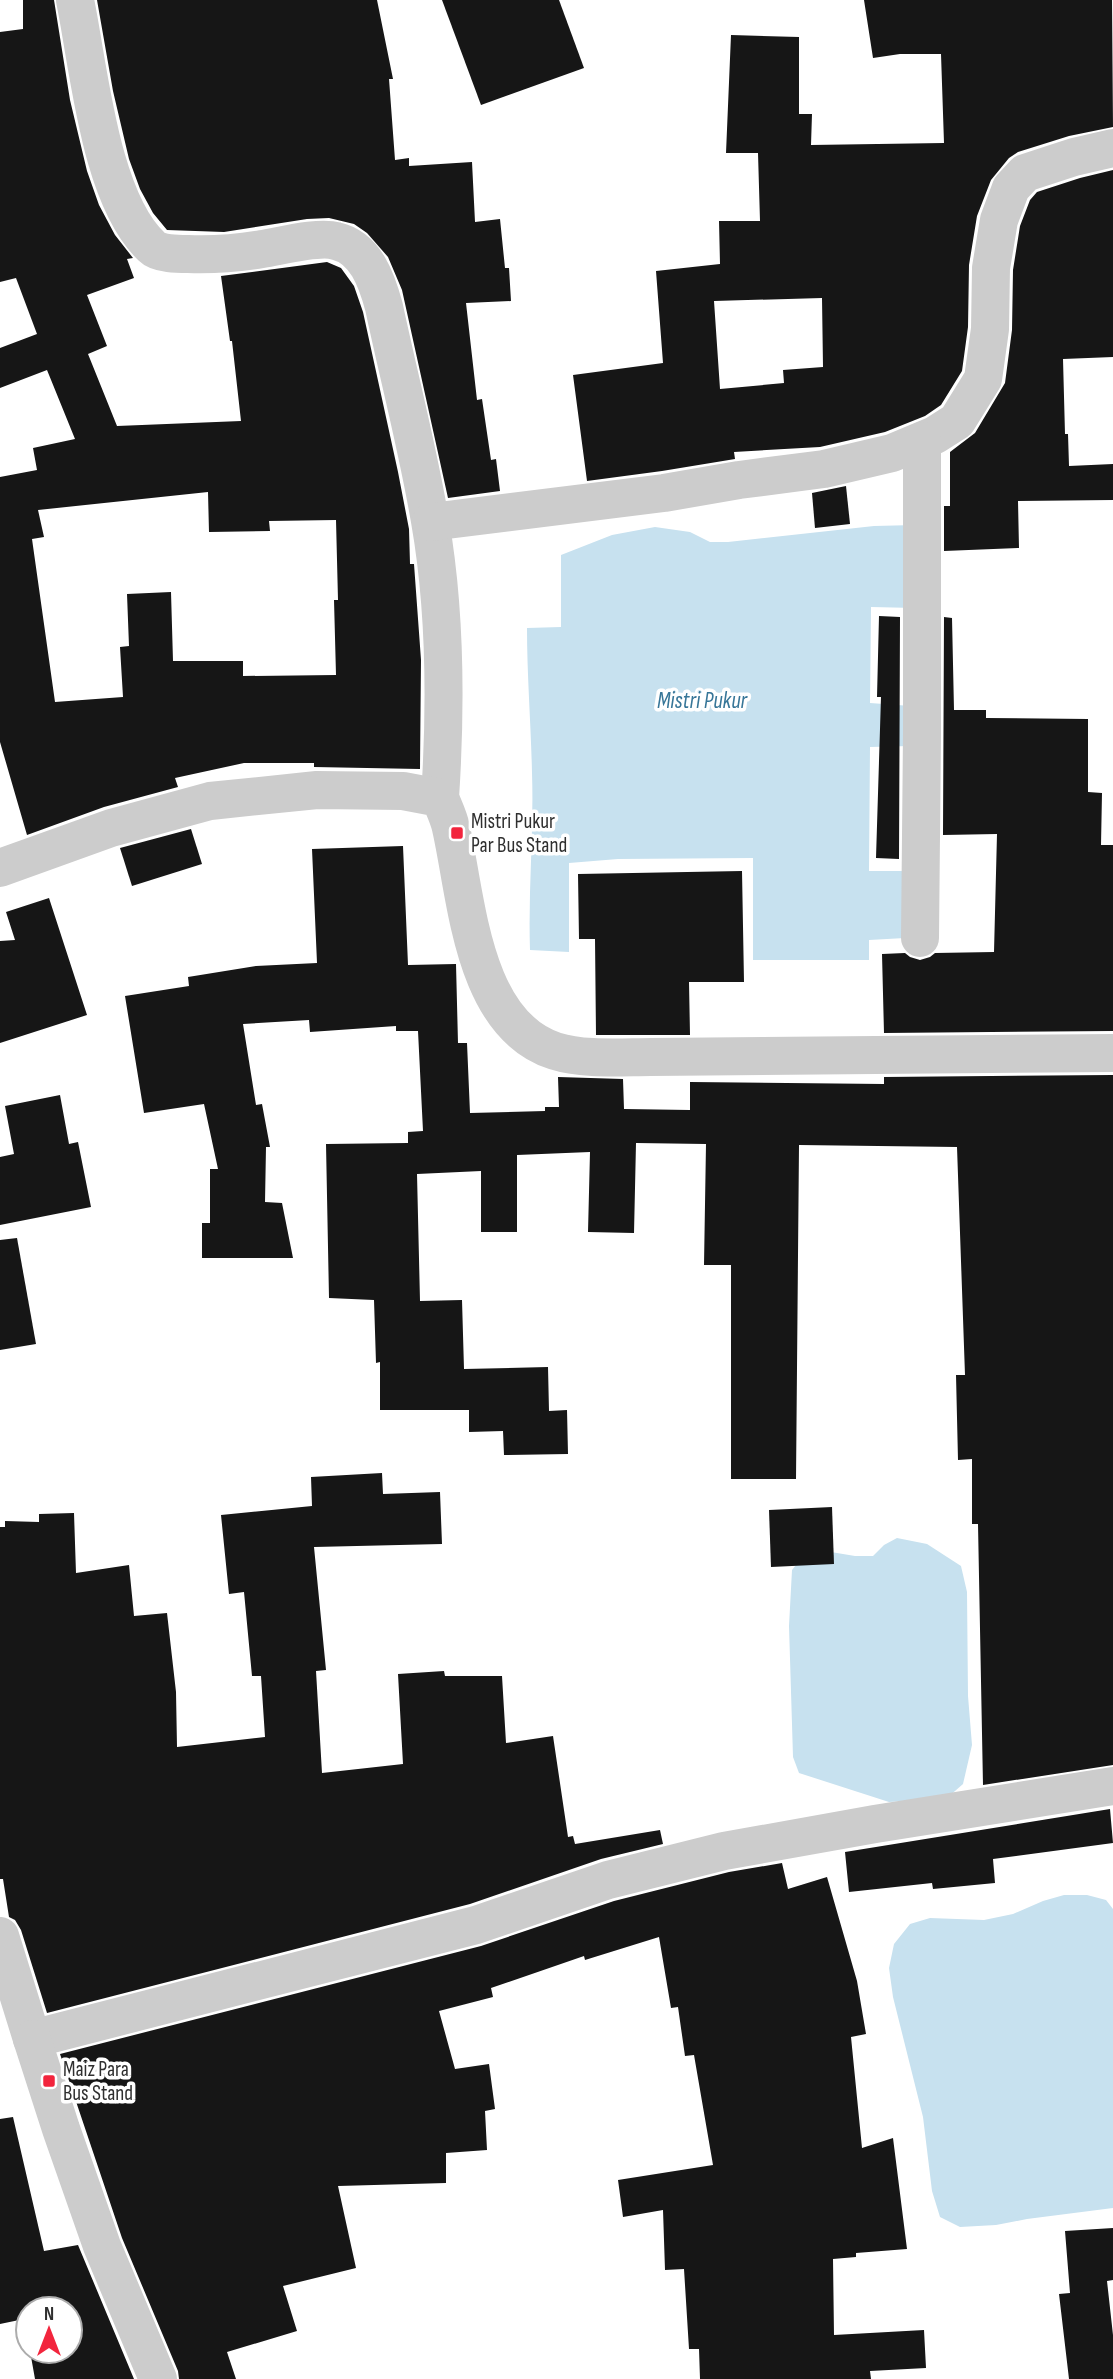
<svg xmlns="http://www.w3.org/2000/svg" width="1113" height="2379" viewBox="0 0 1113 2379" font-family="'Sofia Sans Condensed',sans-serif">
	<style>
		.water { fill: #c7e1ef }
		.building { fill: #161616; fill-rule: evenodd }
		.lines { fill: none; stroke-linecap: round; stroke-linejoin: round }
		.minor { stroke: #ccc; stroke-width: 38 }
		.tertiary { stroke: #ccc; stroke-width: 38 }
		.poi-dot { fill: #f2253d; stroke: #fff; stroke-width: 2.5 }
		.labels { text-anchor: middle; stroke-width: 7; stroke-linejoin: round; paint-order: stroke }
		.poi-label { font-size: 21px; fill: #2f2f2f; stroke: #fff; text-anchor: start }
		.water-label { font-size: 23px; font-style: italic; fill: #377698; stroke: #fff }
	</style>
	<rect width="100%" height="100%" fill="#fff"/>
	<!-- water -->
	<g class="water">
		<path d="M915,525V608L871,607L870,703L911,706L910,746L870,747L869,871H906L905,938L869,940V960H753V858L618,859L569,863V952L530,950C528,891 534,832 532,773C531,724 527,676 527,628L561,627V555L612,535L655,527L690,532L710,542H728L874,526Z"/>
		<polygon points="897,1538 927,1544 961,1566 967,1592 968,1696 972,1745 963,1784 947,1798 889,1802 799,1773 793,1757 789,1626 792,1570 800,1560 831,1552 855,1556 873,1556 884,1545"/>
		<polygon points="1064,1895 1087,1895 1106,1900 1113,1909 1113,2208 1027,2219 996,2225 960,2227 940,2217 932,2191 923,2117 893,1997 889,1968 894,1944 910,1924 930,1918 984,1920 1013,1914 1043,1901"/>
	</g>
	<!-- building -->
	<g class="building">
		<path d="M23,0H54L70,100L87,171L99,205L115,235L133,258L127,259L134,278L87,295L107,346L88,354L117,426L241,421L232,341H230L221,276L327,262L341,268L354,286L363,312L398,472L409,529L410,564H414L421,660L420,769L314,767V763H244L175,778L178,787L104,807L27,835L0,742V477L37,470L33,448L75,439L47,370L0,388V348L37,334L16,278L0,282V32L23,29ZM208,492L209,532L270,531L269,521L336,520L338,600H334L336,675L243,676V661H173L171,592L127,594L129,646L120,647L123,697L55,702L32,539L44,537L38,510Z"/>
		<polygon points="97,0 377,0 393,79 389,79 395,160 409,158 409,166 472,162 475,222 500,219 505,268 509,268 511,301 466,303 477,400 482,399 491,460 496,459 500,491 448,498 402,290 388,257 367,233 354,224 329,218 307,219 224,232 167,230 153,213 140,189 129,159 113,91"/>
		<polygon points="442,0 559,0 584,68 481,105"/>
		<path d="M864,0H1112L1113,127L1069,136L1018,152L1009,158L991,180L977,216L969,265L968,327L962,371L941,405L925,416L885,432L820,447L734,452L735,459L662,471L587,481L573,375L663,363L656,271L720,264L719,221H760L758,153H726L731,35L799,37V114H812L811,145L944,143L941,54H900L873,58ZM822,298L823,367L783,370L784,383L720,389L714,301Z"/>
		<polygon points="1113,170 1113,357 1063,359 1065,434 1068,434 1069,466 1113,464 1113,500 1018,501 1019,548 944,551 944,506 950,506 950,452 975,433 1005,383 1012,330 1013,270 1020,226 1030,200 1037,192 1080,178"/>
		<polygon points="846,486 850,524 815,528 812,493"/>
		<polygon points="879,616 900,617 899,859 876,858 881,697 877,697"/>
		<polygon points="944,617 952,618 954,710 986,710 986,718 1088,719 1088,792 1102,793 1101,845 1113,845 1113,1031 884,1033 882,954 905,953 910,957 920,960 930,957 935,953 994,952 997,834 943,835"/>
		<polygon points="191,829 202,864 132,886 120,848"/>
		<polygon points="403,846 408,965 456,964 458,1043 467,1043 470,1113 545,1111 545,1107 559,1107 558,1077 623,1079 624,1109 690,1110 690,1082 884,1084 884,1077 1113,1075 1113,1765 983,1785 978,1524 972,1524 972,1459 958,1460 956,1375 965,1375 957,1147 799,1145 796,1479 731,1479 731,1265 704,1265 706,1144 636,1143 634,1233 588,1232 590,1152 517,1155 517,1232 481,1232 481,1171 417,1174 420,1301 462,1300 464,1369 548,1367 549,1411 567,1410 568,1454 504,1455 503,1431 469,1432 469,1410 380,1410 380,1362 376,1363 374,1300 329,1298 326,1144 408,1143 408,1132 423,1131 418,1031 396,1031 396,1026 310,1032 309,1020 243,1024 256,1105 262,1104 270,1147 266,1147 265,1202 282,1203 293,1258 202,1258 202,1223 210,1223 210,1169 218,1169 204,1104 144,1113 125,996 189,986 188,977 256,966 317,963 312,849"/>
		<polygon points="742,871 744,982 689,982 690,1035 596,1035 595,939 579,939 578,874"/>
		<polygon points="49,898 87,1015 0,1043 0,941 15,940 6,912"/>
		<polygon points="60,1095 69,1144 78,1142 91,1207 0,1225 0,1157 14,1154 5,1106"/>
		<polygon points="17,1238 36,1344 0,1350 0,1240"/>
		<polygon points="382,1473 383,1494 440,1492 442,1544 314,1547 326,1670 316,1671 322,1773 403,1764 398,1674 444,1671 445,1676 502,1676 506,1743 553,1736 568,1837 573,1836 575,1844 660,1830 663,1844 601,1859 470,1904 47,2013 21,1930 15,1920 9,1917 3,1879 0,1879 0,1527 5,1527 5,1521 39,1522 39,1514 74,1513 76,1573 129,1565 134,1616 167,1613 176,1692 177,1747 265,1737 261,1676 252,1676 244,1592 229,1594 221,1515 312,1506 311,1477"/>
		<polygon points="832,1507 834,1564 771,1567 769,1510"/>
		<polygon points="1110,1809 1113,1843 993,1859 995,1883 933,1889 932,1883 849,1892 845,1852"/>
		<polygon points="782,1863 788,1889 827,1877 857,1981 866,2034 851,2037 862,2148 893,2138 907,2249 856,2253 856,2257 833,2259 834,2335 924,2330 926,2368 870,2371 871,2379 700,2379 699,2349 689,2349 684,2269 665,2270 663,2210 623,2217 618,2180 713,2165 694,2055 685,2056 678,2007 671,2008 659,1937 585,1960 584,1956 491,1988 493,1997 439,2011 455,2069 489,2064 495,2109 485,2111 487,2150 446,2153 446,2183 338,2186 356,2268 283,2286 297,2331 227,2352 236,2379 179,2379 178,2371 122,2238 60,2054 481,1946 614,1901 729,1872"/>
		<polygon points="13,2117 44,2251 78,2245 134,2379 35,2379 30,2351 70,2351 70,2309 28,2309 28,2339 24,2319 0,2324 0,2119"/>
		<polygon points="1113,2228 1113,2280 1107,2281 1113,2335 1113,2379 1069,2379 1059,2294 1070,2293 1065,2231"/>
	</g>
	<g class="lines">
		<!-- minor -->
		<g class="minor">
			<path d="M75,0C89,68 100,199 152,247C159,254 178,254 188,254C213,255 238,253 262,249C281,246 319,236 336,241C366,248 377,281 384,307C399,378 418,449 430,521C446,612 446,706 440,798"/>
			<polyline points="431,522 664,493 739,480 824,469 892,453 935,435 957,421 983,379 990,329 991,268 999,220 1011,188 1025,173 1074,157 1113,148"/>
			<polyline points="920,938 922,734 922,441"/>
			<polyline points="0,1936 32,2039 476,1925 608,1880 724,1851 875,1824 1113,1786"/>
			<polyline points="32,2039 61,2129 102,2246 158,2379"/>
		</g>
		<!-- tertiary -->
		<path class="tertiary" d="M0,868L111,828L210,801L317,790L403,791L440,798C444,808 449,818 451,828C467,899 472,1024 555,1051C583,1060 621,1057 651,1057L1113,1053"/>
	</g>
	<!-- markers -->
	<g class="poi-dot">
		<rect x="450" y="826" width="14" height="14" rx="3.5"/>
		<rect x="42" y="2074" width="14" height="14" rx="3.5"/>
	</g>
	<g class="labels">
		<!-- poi labels -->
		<g class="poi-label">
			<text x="471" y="828">Mistri Pukur<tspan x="471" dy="24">Par Bus Stand</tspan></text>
			<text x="63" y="2076">Maiz Para<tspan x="63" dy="24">Bus Stand</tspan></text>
		</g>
		<!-- water labels -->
		<g class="water-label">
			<text x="702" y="708">Mistri Pukur</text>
		</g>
	</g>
	<!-- north arrow -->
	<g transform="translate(49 2330)"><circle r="33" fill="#ffffff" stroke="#acacac" stroke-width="2"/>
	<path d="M0-5L12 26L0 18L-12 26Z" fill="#f2253d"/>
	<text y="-10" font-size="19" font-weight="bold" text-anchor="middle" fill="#2f2f2f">N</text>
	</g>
</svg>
